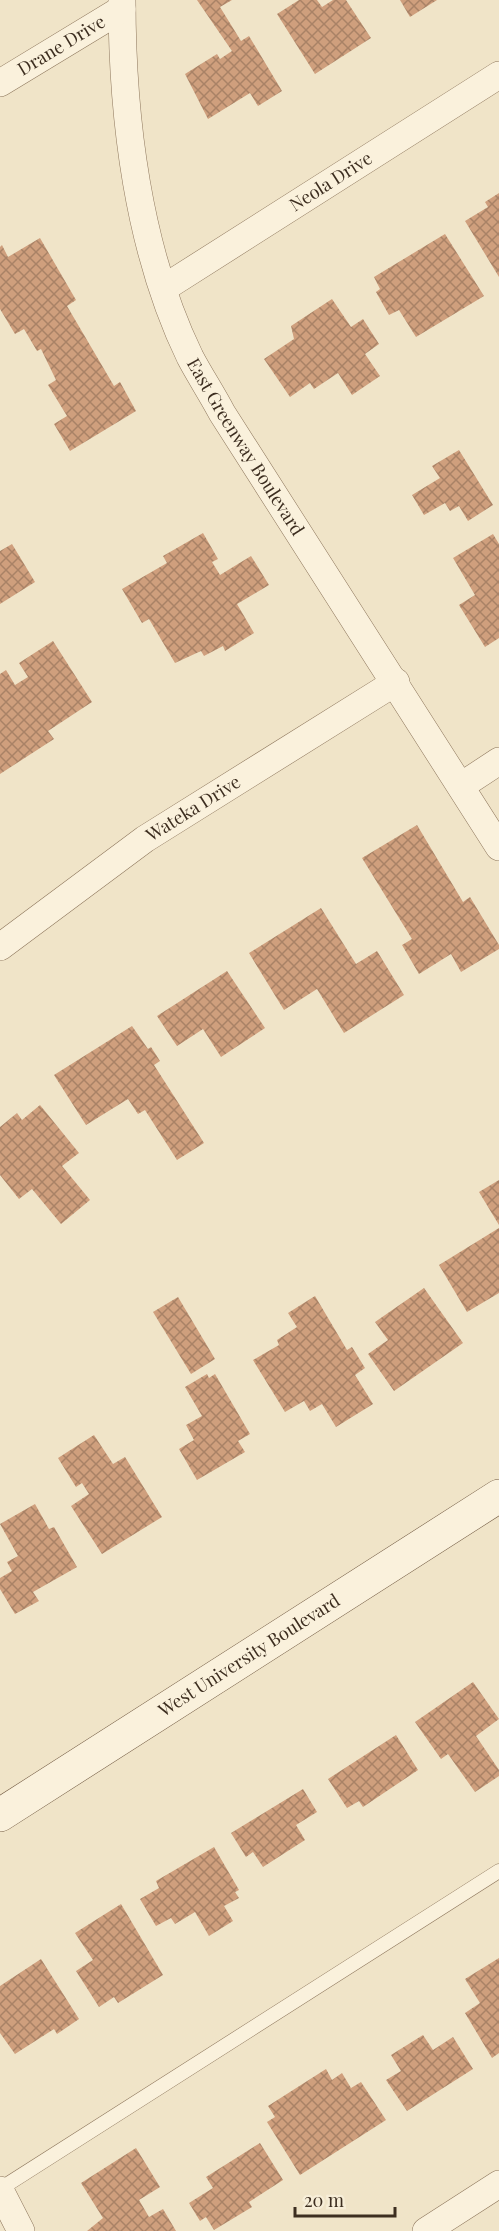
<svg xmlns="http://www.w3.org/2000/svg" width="499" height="2231" viewBox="0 0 499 2231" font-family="'Playfair Display',serif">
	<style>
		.building { fill: url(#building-cross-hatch) }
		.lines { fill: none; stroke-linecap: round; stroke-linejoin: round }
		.lane-casing { stroke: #8d765c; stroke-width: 15 }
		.street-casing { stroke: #8d765c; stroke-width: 28 }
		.secondary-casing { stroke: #6f573f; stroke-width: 34 }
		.lane { stroke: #faf1dc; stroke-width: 14 }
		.street { stroke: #faf1dc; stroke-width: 27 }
		.secondary { stroke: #faf1dc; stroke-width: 33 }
		.labels { text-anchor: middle; stroke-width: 4.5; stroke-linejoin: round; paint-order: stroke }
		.street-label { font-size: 18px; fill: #3d2e20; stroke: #f7eed8 }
	</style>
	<defs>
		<pattern id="building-cross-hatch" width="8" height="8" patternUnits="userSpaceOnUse" patternTransform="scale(1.5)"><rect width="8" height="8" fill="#cf9f7d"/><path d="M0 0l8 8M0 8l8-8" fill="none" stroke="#a98266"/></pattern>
	</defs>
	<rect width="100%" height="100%" fill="#f0e4c8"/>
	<!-- building -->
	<g class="building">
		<polygon points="197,0 232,0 220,7 241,41 249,36 282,91 258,106 250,93 208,119 185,74 217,54 220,59 232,51"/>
		<polygon points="299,0 317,0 322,7 333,0 346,0 371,38 315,74 277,14"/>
		<polygon points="400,0 437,0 410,17"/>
		<polygon points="499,193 499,277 465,221 488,207 485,202"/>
		<polygon points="445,234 484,296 416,337 399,310 389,315 376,292 380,289 374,277"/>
		<polygon points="40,238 76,300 67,306 114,386 120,382 136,411 70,451 54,424 67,416 48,385 56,380 41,349 37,351 24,329 15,334 0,309 0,247 2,245 8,257"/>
		<polygon points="332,299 351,327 363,319 379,344 365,354 380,376 352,395 338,373 314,389 310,383 290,397 264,359 294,339 291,326"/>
		<polygon points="459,450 493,505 468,521 459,506 450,511 445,503 424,515 412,495 440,478 432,466"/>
		<polygon points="203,533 218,559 212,562 220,575 251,556 269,585 237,604 254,633 225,651 223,646 204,656 201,651 175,663 149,619 142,623 122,589 167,563 163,556"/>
		<polygon points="493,534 499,544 499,638 485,647 459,605 475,595 453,558"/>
		<polygon points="12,544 35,582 0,604 0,551"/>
		<polygon points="53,641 92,702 48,731 54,739 0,774 0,674 6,670 15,685 28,677 19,663"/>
		<polygon points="417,825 463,902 470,897 499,945 499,949 461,972 451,954 419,974 402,945 412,939 362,858"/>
		<polygon points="321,908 356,964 377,951 404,995 344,1033 317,989 284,1010 249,953"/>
		<polygon points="227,971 265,1028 221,1057 203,1029 177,1046 157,1016"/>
		<polygon points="132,1026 148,1049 151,1047 160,1061 154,1065 204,1143 177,1160 145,1110 138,1114 128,1099 86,1125 54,1075"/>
		<polygon points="40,1105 79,1153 62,1166 90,1200 61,1224 32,1189 19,1199 0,1175 0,1127 17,1113 22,1120"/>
		<polygon points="499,1180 499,1225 479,1192"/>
		<polygon points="499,1228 499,1293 467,1312 439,1265"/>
		<polygon points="424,1288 463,1343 394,1391 368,1354 388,1340 375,1322"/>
		<polygon points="315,1296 347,1350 352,1347 365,1368 355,1375 373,1404 336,1427 322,1404 310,1411 304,1401 285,1412 253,1360 279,1345 277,1340 297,1327 288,1313"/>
		<polygon points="178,1297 215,1359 191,1374 153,1312"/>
		<polygon points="207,1374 209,1378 215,1374 250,1434 238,1441 245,1452 197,1480 179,1449 194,1440 186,1425 202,1416 185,1387"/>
		<polygon points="94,1435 113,1464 125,1457 162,1517 102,1554 71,1506 89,1494 82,1483 76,1487 58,1458"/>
		<polygon points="35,1504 49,1529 54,1527 77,1567 33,1592 39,1601 15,1614 0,1589 0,1578 12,1571 7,1562 18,1556 0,1524"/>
		<polygon points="473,1682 499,1719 476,1736 499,1770 499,1776 475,1792 448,1754 441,1759 415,1722"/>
		<polygon points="396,1735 418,1770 363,1807 359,1801 347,1808 328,1779"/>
		<polygon points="303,1789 317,1812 296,1825 305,1840 263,1867 253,1852 246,1857 231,1833"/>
		<polygon points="214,1847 239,1890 235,1892 239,1898 224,1906 233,1921 209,1936 195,1912 175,1924 171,1918 156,1926 140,1899 159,1888 156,1881"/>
		<polygon points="121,1904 163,1975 118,2003 114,1997 99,2007 76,1971 93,1960 75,1933"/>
		<polygon points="499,1958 499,2053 492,2058 465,2013 480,2003 465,1979"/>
		<polygon points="41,1959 79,2019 57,2034 54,2029 15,2054 0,2033 0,1986"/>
		<polygon points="423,2035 433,2050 453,2037 473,2069 407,2111 386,2080 401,2071 391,2055"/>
		<polygon points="326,2069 332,2080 342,2073 351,2088 361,2082 386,2120 300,2175 267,2122 275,2117 268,2106"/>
		<polygon points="260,2143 283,2180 249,2202 252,2207 214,2230 206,2217 200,2221 189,2203 213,2188 206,2177"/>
		<polygon points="136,2148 160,2187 139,2200 149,2217 163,2209 176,2231 87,2231 103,2218 81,2183"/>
	</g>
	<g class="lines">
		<defs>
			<polyline id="lane" points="0,2189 499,1871"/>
			<g id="street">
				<path id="s1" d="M122,0C122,118 138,250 190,357C200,376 212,394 222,413L499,847"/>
				<path id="s2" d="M0,83L122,9"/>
				<path id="s3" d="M164,288L499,75"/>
				<polyline points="461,786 499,761"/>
				<path id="s4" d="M0,947L145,839L396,682"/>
				<polyline points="0,2190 21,2231"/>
				<polyline points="426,2231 499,2184"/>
			</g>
			<g id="secondary">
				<path id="s5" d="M0,1815L499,1496"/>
			</g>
		</defs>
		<!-- lane casing -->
		<use href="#lane" class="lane-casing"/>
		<!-- street casing -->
		<use href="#street" class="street-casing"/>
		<!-- secondary casing -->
		<use href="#secondary" class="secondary-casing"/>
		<!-- lane -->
		<use href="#lane" class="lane"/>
		<!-- street -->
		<use href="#street" class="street"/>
		<!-- secondary -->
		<use href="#secondary" class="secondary"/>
	</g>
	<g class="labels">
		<!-- street labels -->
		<g class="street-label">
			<text dy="6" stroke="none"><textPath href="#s2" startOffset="72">Drane Drive</textPath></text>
			<text dy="6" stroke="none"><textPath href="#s3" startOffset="198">Neola Drive</textPath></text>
			<text dy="6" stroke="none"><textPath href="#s1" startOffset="472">East Greenway Boulevard</textPath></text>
			<text dy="6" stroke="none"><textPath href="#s4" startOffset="238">Wateka Drive</textPath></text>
			<text dy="6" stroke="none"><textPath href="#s5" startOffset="296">West University Boulevard</textPath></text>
		</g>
	</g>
	<!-- scale -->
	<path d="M295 2207v9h100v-9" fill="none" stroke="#3d2e20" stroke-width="3"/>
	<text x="304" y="2207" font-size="18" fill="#3d2e20" stroke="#f7eed8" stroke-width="4.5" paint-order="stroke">20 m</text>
</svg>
